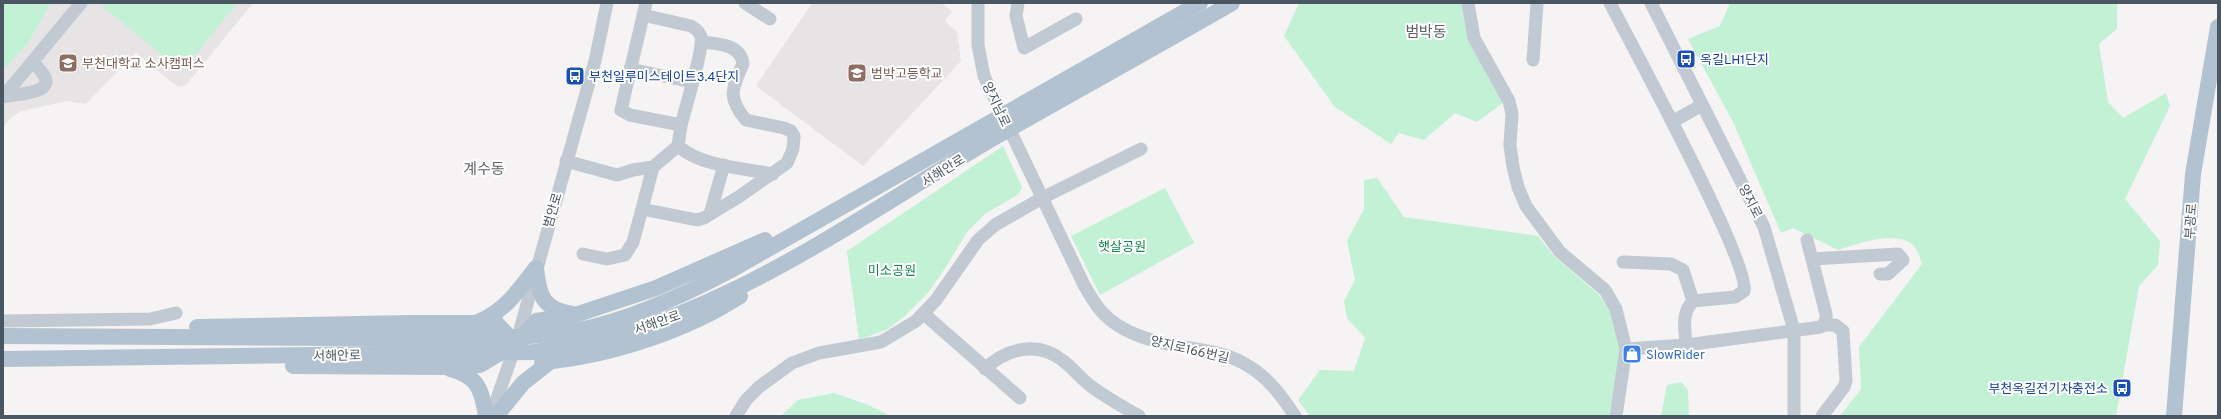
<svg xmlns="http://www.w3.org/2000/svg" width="2221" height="419" viewBox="0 0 2221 419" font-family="Overpass,'Noto Sans KR',sans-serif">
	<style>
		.education { fill: #e6e4e5 }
		.green { fill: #c3f1d5 }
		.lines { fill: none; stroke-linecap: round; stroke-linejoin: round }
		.minor { stroke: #c1cad2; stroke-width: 13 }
		.major { stroke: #b3c2d1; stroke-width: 16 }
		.labels { text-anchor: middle; stroke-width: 4; stroke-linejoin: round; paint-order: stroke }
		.transit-label { font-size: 13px; fill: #164399; stroke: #fff; text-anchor: start }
		.education-label { font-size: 13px; fill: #785e54; stroke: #fff; text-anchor: start }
		.street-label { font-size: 13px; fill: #4a5661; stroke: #fff }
		.park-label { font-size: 13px; fill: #17864f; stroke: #fff }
		.shop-label { font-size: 13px; fill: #366cbe; stroke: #fff; text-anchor: start }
		.quarter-label { font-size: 15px; fill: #5f6368; stroke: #fff }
	</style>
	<rect width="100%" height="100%" fill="#f5f3f3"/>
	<!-- education -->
	<g class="education">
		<polygon points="51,3 253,3 186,85 178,87 136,53 86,104 67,101 21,111 10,118 3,127 3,70 27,45"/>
		<polygon points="812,3 941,3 952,11 945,21 957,32 961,61 863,166 756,86"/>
	</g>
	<!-- green -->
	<g class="green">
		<polygon points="3,3 51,3 27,45 3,70"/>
		<polygon points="104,3 237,3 182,71 102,6"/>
		<polygon points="1299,3 1463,3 1504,102 1477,122 1455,113 1424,140 1399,133 1391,144 1335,107 1284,36"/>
		<path d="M1730,3H2117V29L2099,44L2108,102L2123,118L2166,93L2170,106L2125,199L2160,241L2158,265L2139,286L2116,416H1840L1861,389L1859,347L1922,264C1920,259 1919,253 1916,249C1902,227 1858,244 1838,250L1793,228L1781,233L1734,124L1688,39L1720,26Z"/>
		<polygon points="1003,146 1022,187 1019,194 985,214 967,232 944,270 927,294 906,315 888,329 859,340 847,251"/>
		<polygon points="1377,178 1404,217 1538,236 1553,255 1599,295 1614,317 1620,352 1609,416 1310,416 1298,400 1320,370 1354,371 1365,338 1347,318 1344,301 1355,280 1347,241 1364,209 1364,180"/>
		<polygon points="1165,188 1194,243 1100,295 1071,236"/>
		<polygon points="1681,382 1688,390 1689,416 1661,416 1667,385"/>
		<polygon points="834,393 868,405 891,416 781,416 798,400"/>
	</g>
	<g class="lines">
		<!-- minor -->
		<g class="minor">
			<path d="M646,3L621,110L630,115L681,125L678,146C702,167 743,168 773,174"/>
			<polyline points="745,3 770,19"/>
			<path d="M978,3V45L984,76L1083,283C1088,292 1094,303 1101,311C1123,336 1159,343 1190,348C1209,351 1228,354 1245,364C1267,376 1281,395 1295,416"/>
			<polyline points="1018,3 1016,16 1024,48 1076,19"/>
			<polyline points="1468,3 1474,38 1509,101 1512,114 1510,145 1513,167 1518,187 1526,206 1560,252 1605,290 1616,309 1626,349 1616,416"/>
			<path d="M1610,3C1630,42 1751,264 1744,291L1735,297L1693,301"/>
			<polyline points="1651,3 1764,227 1794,330 1794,416"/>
			<path d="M643,15L691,26C696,29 700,32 701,37C704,47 685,110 681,125"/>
			<polyline points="1533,60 1537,3"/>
			<polyline points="630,69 692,82"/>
			<polyline points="3,97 81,3"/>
			<path d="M3,97C28,92 67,93 32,62"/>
			<polyline points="1672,122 1702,105"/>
			<polyline points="566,161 617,175 633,170 653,167 678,146"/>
			<polyline points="642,209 653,167"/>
			<polyline points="710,214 724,165"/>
			<path d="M583,254L607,259L625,255L633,242L642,209L697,220L704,218L740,196L787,163L793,149L794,136L791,131L784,128L746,120C727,98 732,88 743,64C741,44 718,44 701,42"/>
			<polyline points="1812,259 1898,254 1903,260 1888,274 1880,274"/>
			<path d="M1623,262L1671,264L1683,270L1693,301C1681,314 1685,328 1686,345"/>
			<polyline points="924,314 1020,398"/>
			<polyline points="3,321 150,319 176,313"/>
			<polyline points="1626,349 1686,345 1821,327 1826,320 1826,314 1807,240"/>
			<path d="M985,369C1006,348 1038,341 1062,360C1073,368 1081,379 1092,387C1107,398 1123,407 1139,416"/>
			<polyline points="491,416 516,344 595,61 607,3"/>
			<polyline points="736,416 746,400 759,387 792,363 819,353 881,342 916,321 936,300 978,240 995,225 1042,198 1141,149"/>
			<polyline points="1822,416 1844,387 1846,381 1843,331 1835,325 1824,325"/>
		</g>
		<!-- major -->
		<g class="major">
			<path d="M536,268C539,296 543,309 572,314"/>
			<path d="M478,322C504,312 519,290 536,268"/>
			<polyline points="197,327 409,323 496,323 516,344 536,321 575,315 656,288 765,240"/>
			<path d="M3,336L485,339C517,337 548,336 579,330C629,320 686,294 731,270L1200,3"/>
			<path d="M3,359L534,352C707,332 849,222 995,137C1074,92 1154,48 1232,3"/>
			<path d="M542,362C607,357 686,331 740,296"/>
			<polyline points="293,366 440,367 480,365 500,353"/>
			<path d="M450,369C478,376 482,390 486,416"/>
			<polyline points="496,416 523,383 551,361"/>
			<polyline points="2174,416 2193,174 2218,27"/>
		</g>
	</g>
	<!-- icons -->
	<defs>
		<symbol id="bus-square" viewBox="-11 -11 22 22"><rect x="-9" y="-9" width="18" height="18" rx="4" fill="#1a4fb4" stroke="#fff"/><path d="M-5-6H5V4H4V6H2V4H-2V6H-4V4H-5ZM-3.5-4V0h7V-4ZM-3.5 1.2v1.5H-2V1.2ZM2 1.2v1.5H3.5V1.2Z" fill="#fff"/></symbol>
		<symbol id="university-square" viewBox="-11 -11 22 22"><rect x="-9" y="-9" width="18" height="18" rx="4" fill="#8d6e63" stroke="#fff"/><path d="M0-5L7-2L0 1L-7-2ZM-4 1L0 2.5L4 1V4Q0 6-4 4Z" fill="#fff"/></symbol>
		<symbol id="school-square" viewBox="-11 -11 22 22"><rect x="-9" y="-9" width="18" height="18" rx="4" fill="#8d6e63" stroke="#fff"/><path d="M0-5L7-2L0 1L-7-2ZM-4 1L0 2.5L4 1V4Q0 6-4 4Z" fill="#fff"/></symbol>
		<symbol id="shop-square" viewBox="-11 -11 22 22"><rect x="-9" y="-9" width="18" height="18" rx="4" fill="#3f7fe0" stroke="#fff"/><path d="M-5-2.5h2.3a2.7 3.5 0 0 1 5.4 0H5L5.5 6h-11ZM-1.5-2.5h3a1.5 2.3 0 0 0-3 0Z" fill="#fff"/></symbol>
	</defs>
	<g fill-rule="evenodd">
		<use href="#bus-square" x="1675" y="48" width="22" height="22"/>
		<use href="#university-square" x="57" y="52" width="22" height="22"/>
		<use href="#school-square" x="846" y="62" width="22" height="22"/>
		<use href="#bus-square" x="564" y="65" width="22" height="22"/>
		<use href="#shop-square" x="1621" y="343" width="22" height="22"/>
		<use href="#bus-square" x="2111" y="377" width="22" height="22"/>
	</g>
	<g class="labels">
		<!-- transit labels -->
		<g class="transit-label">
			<text x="1700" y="64">옥길LH1단지</text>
			<text x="589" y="81">부천일루미스테이트3.4단지</text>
			<text x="2108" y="393" text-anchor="end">부천옥길전기차충전소</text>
		</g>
		<!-- education labels -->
		<g class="education-label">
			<text x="82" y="68">부천대학교 소사캠퍼스</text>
			<text x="871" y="78">범박고등학교</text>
		</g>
		<!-- street labels -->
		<g class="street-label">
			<text transform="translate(997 104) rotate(65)" y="5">양지남로</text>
			<text transform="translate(943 170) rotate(-32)" y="5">서해안로</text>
			<text transform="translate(1751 201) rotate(63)" y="5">양지로</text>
			<text transform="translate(552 210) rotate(-74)" y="5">범안로</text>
			<text transform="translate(2190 221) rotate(-86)" y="5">부광로</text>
			<text transform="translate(657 322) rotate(-19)" y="5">서해안로</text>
			<text transform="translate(1190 349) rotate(13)" y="5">양지로166번길</text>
			<text transform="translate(337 355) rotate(-1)" y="5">서해안로</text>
		</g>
		<!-- park labels -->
		<g class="park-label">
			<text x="1122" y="251">햇살공원</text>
			<text x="892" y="275">미소공원</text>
		</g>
		<!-- shop labels -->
		<g class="shop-label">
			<text x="1646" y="359">SlowRider</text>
		</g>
		<!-- quarter labels -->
		<g class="quarter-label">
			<text x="1426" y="37">범박동</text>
			<text x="484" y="174">계수동</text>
		</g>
	</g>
	<!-- border -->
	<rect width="2221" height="419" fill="none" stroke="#4a5661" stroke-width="8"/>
</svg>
